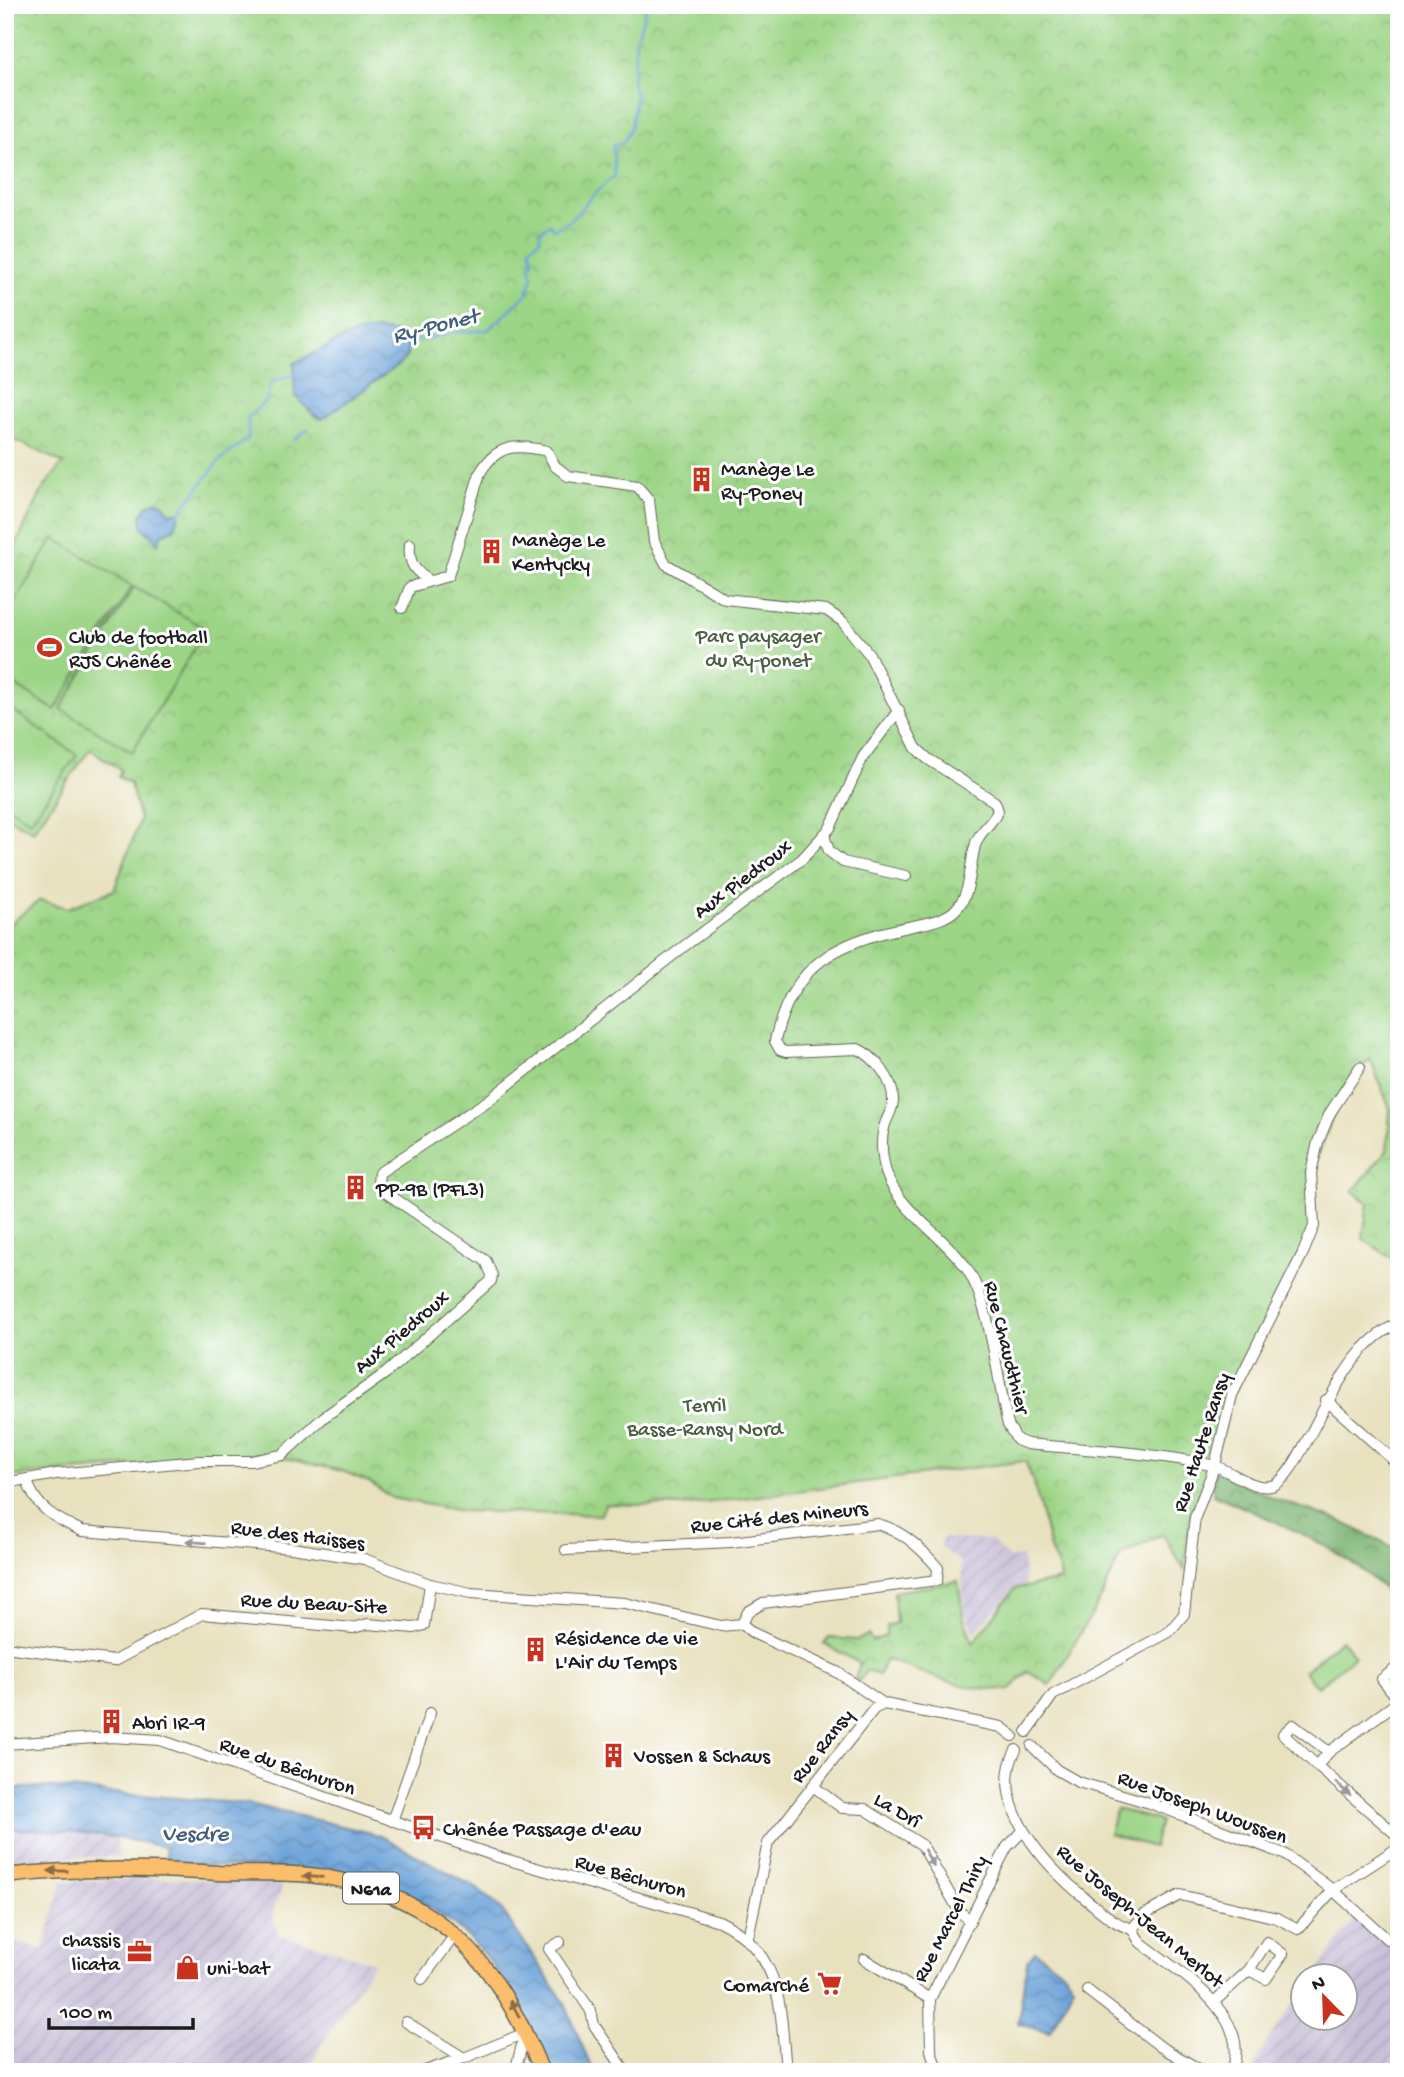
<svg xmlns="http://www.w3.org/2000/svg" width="1404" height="2077" viewBox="0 0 1404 2077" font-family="'Gochi Hand',sans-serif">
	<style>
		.industrial { fill: url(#industrial-furrows) }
		.forest { fill: url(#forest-crowns); stroke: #4d6948; stroke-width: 2 }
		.park { fill: url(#park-crowns); stroke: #5c7852; stroke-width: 2 }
		.pitch { fill: #9dd587; stroke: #5c7852; stroke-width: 2 }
		.water { fill: url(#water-waves); stroke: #425e7a; stroke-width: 2 }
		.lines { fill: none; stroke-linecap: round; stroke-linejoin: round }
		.stream { stroke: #69a1d8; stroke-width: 2.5 }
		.minor-casing { stroke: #636155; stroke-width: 12 }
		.primary-casing { stroke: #636155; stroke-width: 17 }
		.minor { stroke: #fff; stroke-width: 10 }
		.primary { stroke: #fabe6d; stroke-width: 14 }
		.oneway { fill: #999 }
		.oneway2 { fill: #8b6d44 }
		.labels { text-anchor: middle; stroke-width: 6; stroke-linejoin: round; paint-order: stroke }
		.shield { fill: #fff; stroke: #606060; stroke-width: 2 }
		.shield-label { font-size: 19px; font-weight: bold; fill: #1c1c1c }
		.poi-label { font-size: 21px; fill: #1c1c1c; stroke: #fff; text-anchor: start }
		.park-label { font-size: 21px; fill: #495d41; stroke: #fff }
		.street-label { font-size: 21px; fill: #1c1c1c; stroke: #fff }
		.water-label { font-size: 23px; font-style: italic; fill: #425e7a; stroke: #fff }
	</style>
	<defs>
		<pattern id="industrial-furrows" width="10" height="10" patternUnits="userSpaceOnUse" patternTransform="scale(1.75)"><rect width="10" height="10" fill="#c8bfd8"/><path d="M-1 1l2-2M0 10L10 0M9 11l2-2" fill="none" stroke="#aba4b9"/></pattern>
		<pattern id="forest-crowns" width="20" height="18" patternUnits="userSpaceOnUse" patternTransform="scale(1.75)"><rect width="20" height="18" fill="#7eb674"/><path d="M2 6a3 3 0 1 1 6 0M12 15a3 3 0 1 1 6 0" fill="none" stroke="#66935e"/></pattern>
		<pattern id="park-crowns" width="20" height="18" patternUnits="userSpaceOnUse" patternTransform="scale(1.75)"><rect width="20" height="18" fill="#9dd587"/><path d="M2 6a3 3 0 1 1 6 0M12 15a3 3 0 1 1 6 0" fill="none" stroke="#87b674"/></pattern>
		<pattern id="water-waves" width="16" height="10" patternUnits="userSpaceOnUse" patternTransform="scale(1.75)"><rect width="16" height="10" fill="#69a1d8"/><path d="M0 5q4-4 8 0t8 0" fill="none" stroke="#5682ae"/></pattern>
	</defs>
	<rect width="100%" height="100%" fill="#fff"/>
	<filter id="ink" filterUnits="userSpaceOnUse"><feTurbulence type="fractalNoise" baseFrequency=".0143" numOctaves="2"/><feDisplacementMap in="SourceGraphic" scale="14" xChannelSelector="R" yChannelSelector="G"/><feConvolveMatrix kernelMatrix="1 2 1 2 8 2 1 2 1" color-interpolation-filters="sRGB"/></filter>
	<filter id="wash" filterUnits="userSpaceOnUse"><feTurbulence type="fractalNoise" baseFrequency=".00686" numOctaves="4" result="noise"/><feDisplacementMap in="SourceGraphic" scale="28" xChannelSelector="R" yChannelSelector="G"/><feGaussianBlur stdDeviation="1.57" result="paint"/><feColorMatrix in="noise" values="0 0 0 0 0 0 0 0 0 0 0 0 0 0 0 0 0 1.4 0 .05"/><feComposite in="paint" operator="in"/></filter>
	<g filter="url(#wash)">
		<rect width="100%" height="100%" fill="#e8e1be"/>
		<!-- industrial -->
		<g class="industrial">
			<polygon points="942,1538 991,1540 1010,1559 1022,1556 1025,1584 1013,1589 974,1633 964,1610 961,1562 940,1547"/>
			<polygon points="5,1829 79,1831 117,1837 119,1856 42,1858 5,1863"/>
			<polygon points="167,1878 283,1884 272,1914 278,1934 374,1962 305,2071 5,2072 5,1940 44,1949 62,1882"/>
			<polygon points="1355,1919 1385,1942 1399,1927 1399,2072 1252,2072 1265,2045 1302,1992 1302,2018 1344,2018 1344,1976 1314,1975"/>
		</g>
		<!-- forest -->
		<path class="forest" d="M1215,1471L1275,1499L1338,1520L1399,1551V1607C1358,1551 1274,1522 1213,1494Z"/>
		<!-- park -->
		<path class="park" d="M5,5H1399V1258L1393,1259L1363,1239L1368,1203L1353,1191L1387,1150L1390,1109L1370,1059L1344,1088L1311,1173L1314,1226L1232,1395L1203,1497L1190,1516L1184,1569L1163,1534L1120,1556L1101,1598L1050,1685L1028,1671L1011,1689C969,1693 925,1674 886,1659L879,1675L866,1671L859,1681L855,1679L860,1663L824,1644L829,1638L858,1640L868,1635L872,1641L886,1636L887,1626L896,1623L894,1592L958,1581L963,1616L973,1643L1015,1589L1061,1580C1060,1564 1054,1562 1050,1549C1042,1519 1038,1489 1025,1461L682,1506L605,1504L601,1515L461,1511L392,1498L369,1482L342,1471L266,1454L5,1477V940L9,924L40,900L68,908L114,890L140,820L130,783L118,777L121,770L90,749L33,831L5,816V567L43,489L63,463L5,435Z"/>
		<!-- pitch -->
		<g class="pitch">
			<polygon points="54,538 132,586 55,710 5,679 5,618"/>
			<polygon points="134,587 206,629 132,752 61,709"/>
			<polygon points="5,705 77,755 30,821 5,804"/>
			<polygon points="1341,1640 1355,1656 1317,1687 1304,1671"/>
			<polygon points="1116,1809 1160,1821 1153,1847 1109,1834"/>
		</g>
		<!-- water -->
		<g class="water">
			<polygon points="377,330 398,333 407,344 408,355 400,364 322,419 314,415 295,396 294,363 353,334"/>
			<polygon points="157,501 163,503 169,512 180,512 175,528 162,534 158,544 142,526 141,516 147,506"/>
			<path d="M42,1787L250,1804L379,1835L475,1887L501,1909L565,2003L593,2072H550C508,1966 456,1897 338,1873L167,1863L165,1847C111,1835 60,1828 5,1829V1789Z"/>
			<polygon points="1035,1951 1063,1971 1074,1985 1050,2032 1018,2023 1027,1961"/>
		</g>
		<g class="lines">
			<!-- stream -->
			<g class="stream">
				<path d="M406,344L449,333L488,330L527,294L533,276L530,267L533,260L530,247L540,239V231L550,224L554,229C559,226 565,224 569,221C585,206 596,189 615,176L613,145L622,144L631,127L636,96L632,85L636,41L647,5"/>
				<polyline points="295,439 308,429"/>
				<polyline points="178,514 220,460 248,439 248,417 266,401 272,381 297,374"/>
			</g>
		</g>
	</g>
	<g filter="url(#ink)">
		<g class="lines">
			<defs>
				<g id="minor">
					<path d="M410,544C408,563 414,570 429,581"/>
					<path d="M402,608L410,587L448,576L480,473C497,444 516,444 547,451L555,466L568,476L637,486L649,500L654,541L666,564L725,599L826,610L842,621L869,654L916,748L928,759L995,802L998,811C992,824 978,832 975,846C969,867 972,891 957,908C946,921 924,923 908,927C837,941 791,965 775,1041L780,1050L786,1052L858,1049C875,1057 893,1079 893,1099C894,1107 888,1116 885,1124C880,1139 882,1158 886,1172C898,1210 942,1234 965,1266C991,1302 997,1380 1008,1425L1017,1440L1027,1444C1088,1450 1151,1452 1211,1465C1230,1469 1251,1490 1271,1486C1304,1479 1334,1345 1399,1324"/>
					<polyline points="824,835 829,851 843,862 906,876"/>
					<polyline points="1326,1400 1399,1465"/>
					<path d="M27,1480C35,1509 57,1519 82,1531L292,1548L364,1559L430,1584L471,1593L625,1603L721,1626L742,1624L753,1633L837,1672L884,1704"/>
					<polyline points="5,1483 56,1474 199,1461 251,1461 282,1455 324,1417 386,1373 491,1281 492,1275 486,1261 385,1192 378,1183 379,1173 489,1100 687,944 802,859 830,828 863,757 899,710"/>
					<path d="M566,1550L731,1542L878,1524C901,1530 923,1550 938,1568L937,1580L763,1603L748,1612L742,1624"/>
					<polyline points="5,1647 114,1661 202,1614 353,1628 368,1624 414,1628 424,1625 430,1584"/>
					<polyline points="1398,1699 1382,1679 1399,1666"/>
					<polyline points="1399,1701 1329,1752 1317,1766 1399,1837"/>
					<polyline points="1027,1732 1053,1695 1169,1632 1184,1614 1195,1517 1215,1465 1232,1395 1303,1253 1314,1226 1311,1173 1318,1142 1330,1113 1360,1067"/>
					<path d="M5,1744L111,1737L160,1740L498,1857L719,1921C784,1953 780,2008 786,2072"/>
					<polyline points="1032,1746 1057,1770 1078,1782 1150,1803 1284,1854 1333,1890 1387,1939"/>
					<path d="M1016,1750C986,1805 1049,1869 1087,1900C1102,1912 1114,1924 1132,1929L1140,1942C1176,1970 1256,2017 1231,2072"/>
					<polyline points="1317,1766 1283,1734 1293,1725 1329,1752"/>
					<polyline points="813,1786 842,1808 865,1809 922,1845 958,1909 970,1922"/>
					<polyline points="392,1821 430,1713"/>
					<polyline points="1132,1929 1144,1915 1180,1895 1277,1918 1298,1929 1333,1890 1399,1847"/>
					<polyline points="748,1937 768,1843 874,1709 884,1704 1001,1727 1013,1736"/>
					<polyline points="560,1942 549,1949 591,2011 594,2025 626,2072"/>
					<polyline points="864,1959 930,1999"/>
					<polyline points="422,1979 455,1935"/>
					<polyline points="1087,1990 1161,2047 1204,2072"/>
					<polyline points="1215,2001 1249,1970 1266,1979 1283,1954 1267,1942 1249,1970"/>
					<polyline points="406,2022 464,2058"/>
					<polyline points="422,2072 464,2058 525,2033"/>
					<polyline points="515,2072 525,2033"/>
					<polyline points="938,2072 931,2051 930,1999 1007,1847 1023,1831"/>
				</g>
				<path id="primary" d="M5,1876C76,1867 147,1869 218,1873C254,1874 294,1871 330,1878C446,1899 500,1967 542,2072"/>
			</defs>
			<!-- minor casing -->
			<use href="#minor" class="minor-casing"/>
			<!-- primary casing -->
			<use href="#primary" class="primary-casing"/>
			<!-- minor -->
			<use href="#minor" class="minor"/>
			<!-- primary -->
			<use href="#primary" class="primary"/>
		</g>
		<!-- one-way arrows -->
		<defs><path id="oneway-solid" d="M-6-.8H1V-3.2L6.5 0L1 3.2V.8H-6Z" transform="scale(1.75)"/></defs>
		<g class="oneway">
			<use href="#oneway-solid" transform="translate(196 1542) rotate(-175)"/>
			<use href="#oneway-solid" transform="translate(1343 1789) rotate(41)"/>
			<use href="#oneway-solid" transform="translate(929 1858) rotate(60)"/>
		</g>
		<g class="oneway2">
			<use href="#oneway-solid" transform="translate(58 1871) rotate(180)"/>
			<use href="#oneway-solid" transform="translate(313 1877) rotate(-178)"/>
			<use href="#oneway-solid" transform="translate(515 2009) rotate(-118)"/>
		</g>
	</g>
	<!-- icons -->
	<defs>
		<symbol id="building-bare" viewBox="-9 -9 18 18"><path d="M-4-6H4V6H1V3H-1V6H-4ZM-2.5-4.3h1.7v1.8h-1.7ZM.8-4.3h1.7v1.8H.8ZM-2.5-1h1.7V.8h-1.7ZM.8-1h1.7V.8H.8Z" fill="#c8321e" stroke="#fff" stroke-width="2.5" paint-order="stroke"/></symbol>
		<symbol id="stadium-bare" viewBox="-9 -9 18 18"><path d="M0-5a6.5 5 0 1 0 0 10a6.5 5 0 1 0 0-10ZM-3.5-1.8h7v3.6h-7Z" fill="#c8321e" stroke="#fff" stroke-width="2.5" paint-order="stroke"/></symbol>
		<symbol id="bus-bare" viewBox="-9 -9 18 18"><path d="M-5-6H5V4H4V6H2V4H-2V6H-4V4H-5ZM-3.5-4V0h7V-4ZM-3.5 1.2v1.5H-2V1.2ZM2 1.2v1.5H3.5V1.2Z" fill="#c8321e" stroke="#fff" stroke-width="2.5" paint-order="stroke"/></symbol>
		<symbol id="office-bare" viewBox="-9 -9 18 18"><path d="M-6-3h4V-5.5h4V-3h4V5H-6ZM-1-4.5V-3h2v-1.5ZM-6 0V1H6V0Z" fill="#c8321e" stroke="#fff" stroke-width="2.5" paint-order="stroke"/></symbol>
		<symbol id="shop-bare" viewBox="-9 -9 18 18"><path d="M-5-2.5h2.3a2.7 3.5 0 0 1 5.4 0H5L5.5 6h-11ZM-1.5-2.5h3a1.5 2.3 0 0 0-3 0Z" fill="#c8321e" stroke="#fff" stroke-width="2.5" paint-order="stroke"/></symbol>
		<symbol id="supermarket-bare" viewBox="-9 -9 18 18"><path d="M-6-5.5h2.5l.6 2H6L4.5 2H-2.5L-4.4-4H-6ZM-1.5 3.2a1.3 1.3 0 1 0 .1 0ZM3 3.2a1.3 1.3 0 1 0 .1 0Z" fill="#c8321e" stroke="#fff" stroke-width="2.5" paint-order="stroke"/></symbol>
	</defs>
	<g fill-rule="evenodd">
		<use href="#building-bare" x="684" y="462" width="35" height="35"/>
		<use href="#building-bare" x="474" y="534" width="35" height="35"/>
		<use href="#stadium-bare" x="32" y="630" width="35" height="35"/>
		<use href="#building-bare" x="338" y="1170" width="35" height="35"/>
		<use href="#building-bare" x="518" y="1632" width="35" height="35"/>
		<use href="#building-bare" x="94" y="1704" width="35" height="35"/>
		<use href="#building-bare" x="596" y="1738" width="35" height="35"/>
		<use href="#bus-bare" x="406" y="1810" width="35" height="35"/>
		<use href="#office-bare" x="122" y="1934" width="35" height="35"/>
		<use href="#shop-bare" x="170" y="1950" width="35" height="35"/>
		<use href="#supermarket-bare" x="812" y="1966" width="35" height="35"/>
	</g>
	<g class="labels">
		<!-- shield labels -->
		<rect class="shield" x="343" y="1872.5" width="56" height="31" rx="5"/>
		<g class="shield-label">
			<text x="371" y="1895">N61a</text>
		</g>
		<!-- poi labels -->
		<g class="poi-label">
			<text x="721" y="475">Manège Le<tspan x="721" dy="24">Ry-Poney</tspan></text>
			<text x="512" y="546">Manège Le<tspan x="512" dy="24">Kentycky</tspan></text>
			<text x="69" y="643">Club de football<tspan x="69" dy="24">RJS Chênée</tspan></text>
			<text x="376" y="1195">PP-9B (PFL3)</text>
			<text x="555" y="1644">Résidence de vie<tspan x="555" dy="24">L'Air du Temps</tspan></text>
			<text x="132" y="1729">Abri IR-9</text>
			<text x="634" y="1762">Vossen &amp; Schaus</text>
			<text x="443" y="1835">Chênée Passage d'eau</text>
			<text x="120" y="1946" text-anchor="end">chassis<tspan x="120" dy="24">licata</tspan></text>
			<text x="207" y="1974">uni-bat</text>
			<text x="809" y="1991" text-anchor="end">Comarché</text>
		</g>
		<!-- park labels -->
		<g class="park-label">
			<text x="758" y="642">Parc paysager<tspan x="758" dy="24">du Ry-ponet</tspan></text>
			<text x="705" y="1411">Terril<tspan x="705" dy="24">Basse-Ransy Nord</tspan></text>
		</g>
		<!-- street labels -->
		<g class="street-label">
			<text transform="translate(742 878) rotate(-37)" y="7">Aux Piedroux</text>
			<text transform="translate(401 1331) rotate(-40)" y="7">Aux Piedroux</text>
			<text transform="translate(1008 1347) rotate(76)" y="7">Rue Chaudthier</text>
			<text transform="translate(1200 1442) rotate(-72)" y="7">Rue Haute Ransy</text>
			<text transform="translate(779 1516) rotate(-6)" y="7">Rue Cité des Mineurs</text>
			<text transform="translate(298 1534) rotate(7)" y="7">Rue des Haisses</text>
			<text transform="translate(314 1602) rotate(3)" y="7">Rue du Beau-Site</text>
			<text transform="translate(821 1745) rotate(-52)" y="7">Rue Ransy</text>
			<text transform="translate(288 1765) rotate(19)" y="7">Rue du Bêchuron</text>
			<text transform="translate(1203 1806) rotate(20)" y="7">Rue Joseph Woussen</text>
			<text transform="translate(898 1809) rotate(30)" y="7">La Drî</text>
			<text transform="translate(631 1875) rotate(16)" y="7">Rue Bêchuron</text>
			<text transform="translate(1141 1915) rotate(40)" y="7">Rue Joseph-Jean Merlot</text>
			<text transform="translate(949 1918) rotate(-63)" y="7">Rue Marcel Thiry</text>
		</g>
		<!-- water labels -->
		<g class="water-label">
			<text transform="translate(435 324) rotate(-14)" y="8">Ry-Ponet</text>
			<text x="195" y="1840">Vesdre</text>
		</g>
	</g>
	<!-- margin -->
	<rect width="1404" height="2077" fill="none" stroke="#fff" stroke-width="28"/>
	<!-- north arrow -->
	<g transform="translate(1324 1997) rotate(337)"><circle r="33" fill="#ffffff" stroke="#a4a4a4" stroke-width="2"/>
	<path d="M0-5L12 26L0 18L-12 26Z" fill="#c8321e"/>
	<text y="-10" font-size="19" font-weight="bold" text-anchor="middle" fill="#1c1c1c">N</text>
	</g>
	<!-- scale -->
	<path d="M49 2018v10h144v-10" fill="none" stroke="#1c1c1c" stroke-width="3.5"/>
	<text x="60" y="2018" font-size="21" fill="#1c1c1c" stroke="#ffffff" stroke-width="5" paint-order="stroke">100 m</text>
</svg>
